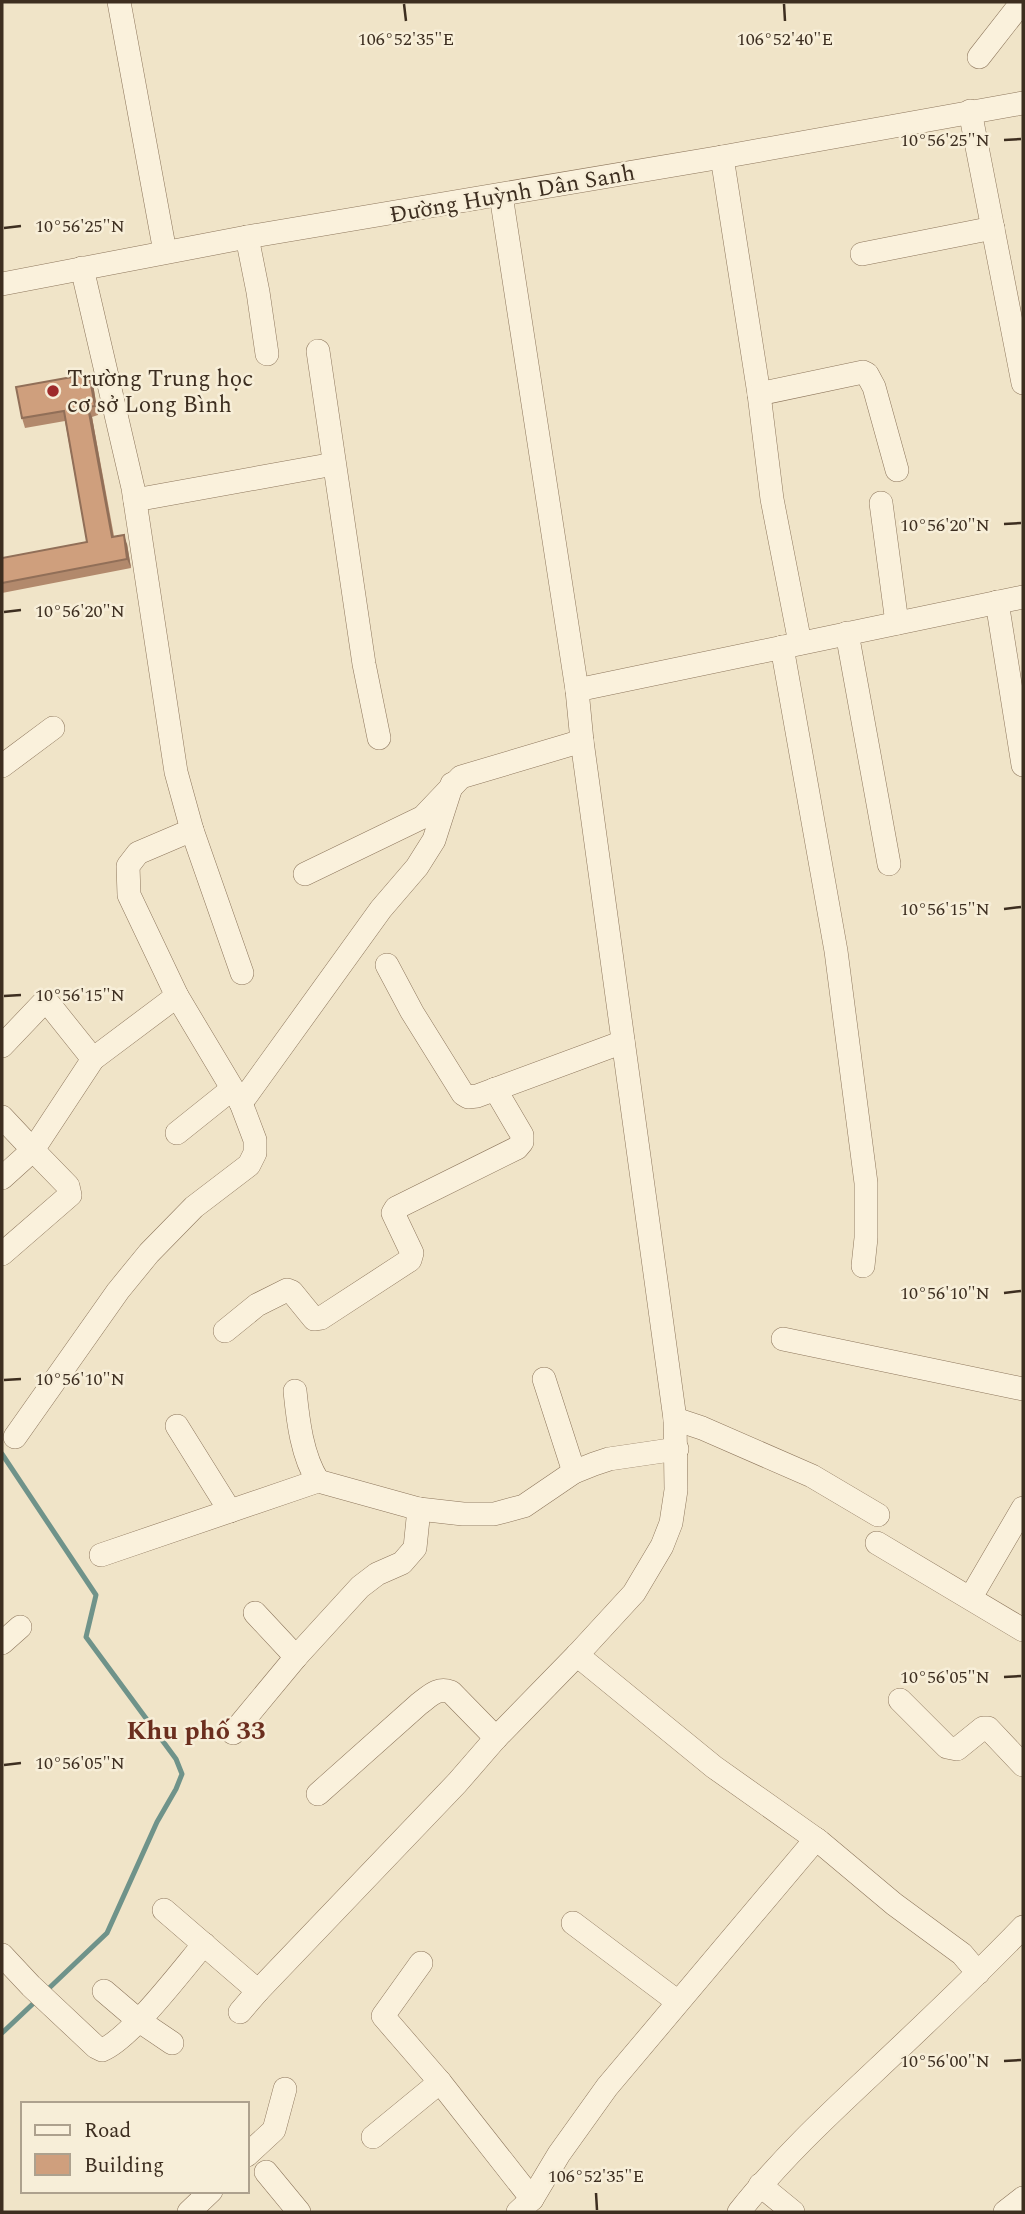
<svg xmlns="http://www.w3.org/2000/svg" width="1025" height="2214" viewBox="0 0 1025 2214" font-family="Spectral,serif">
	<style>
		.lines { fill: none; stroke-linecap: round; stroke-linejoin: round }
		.stream { stroke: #6f938a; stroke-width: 5 }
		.minor-casing { stroke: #8d765c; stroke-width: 24 }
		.minor { stroke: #faf1dc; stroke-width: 23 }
		.wall { fill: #b2896c }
		.shaded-wall { fill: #916f58 }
		.building { fill: #cf9f7d; stroke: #916f58; stroke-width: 2 }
		.ticks { fill: none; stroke: #3d2e20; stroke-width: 2.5 }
		.poi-dot { fill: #9e2a2b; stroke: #f7eed8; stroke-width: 2.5 }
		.labels { text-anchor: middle; stroke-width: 5; stroke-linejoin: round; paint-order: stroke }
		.street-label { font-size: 23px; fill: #3d2e20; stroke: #f7eed8 }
		.poi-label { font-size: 23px; fill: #3d2e20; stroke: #f7eed8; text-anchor: start }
		.quarter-label { font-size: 26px; font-weight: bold; fill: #6b2e1e; stroke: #f7eed8 }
		.ticks-label { font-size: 18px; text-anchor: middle; fill: #3d2e20; stroke: #f7eed8; stroke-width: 5; stroke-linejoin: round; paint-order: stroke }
	</style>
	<rect width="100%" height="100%" fill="#f0e4c8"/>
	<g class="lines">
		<!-- stream -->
		<g class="stream">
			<polyline points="2,1454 96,1595 86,1637 176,1759 182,1774 176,1789 157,1822 107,1933 45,1992"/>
			<polyline points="2,2033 38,1999"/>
		</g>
		<defs>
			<g id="minor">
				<polyline points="119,2 165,252"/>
				<polyline points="979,57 1022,2"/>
				<polyline points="970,111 1023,383"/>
				<polyline points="722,157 759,394 772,499 800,643"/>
				<polyline points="247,237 258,292 267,354"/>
				<polyline points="862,254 993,228"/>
				<polyline points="82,268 133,488 176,772 192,830 242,973"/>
				<polyline points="2,284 247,237 722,157 1023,103"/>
				<polyline points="318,351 364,664 379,738"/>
				<polyline points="759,394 863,372 867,374 874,387 897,470"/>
				<polyline points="135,500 334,464"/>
				<polyline points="881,503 897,623"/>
				<polyline points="997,602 1023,765"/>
				<polyline points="847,633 889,864"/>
				<polyline points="782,647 836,951 866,1183 866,1238 863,1266"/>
				<polyline points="577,690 1023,597"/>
				<polyline points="2,766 53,728"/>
				<polyline points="305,874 423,817 461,777 582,741"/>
				<polyline points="387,965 412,1012 463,1094 468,1097 477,1096 623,1042"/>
				<polyline points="2,1046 43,1003 49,1004 93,1059"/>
				<polyline points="241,1103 381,909 417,867 434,840 452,784"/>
				<polyline points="2,1117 33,1150 2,1178"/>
				<polyline points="177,1133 232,1089"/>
				<polyline points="2,1254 70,1195 68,1186 33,1150 93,1059 177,996"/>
				<polyline points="225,1331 257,1305 287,1290 292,1292 314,1319 321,1318 410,1260 412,1253 393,1213 396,1208 517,1148 522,1142 522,1135 495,1089"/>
				<polyline points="783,1339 1023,1389"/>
				<polyline points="544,1379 574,1472"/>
				<path d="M295,1391C298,1421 302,1456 318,1481"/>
				<polyline points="675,1419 702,1428 812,1476 878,1515"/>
				<polyline points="177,1426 230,1511"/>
				<polyline points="15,1437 118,1291 149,1253 194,1207 249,1165 255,1153 255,1140 241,1103 177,996 129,895 128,866 138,853 192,830"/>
				<polyline points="877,1543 1023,1630"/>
				<polyline points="101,1555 318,1481 419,1509 463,1514 494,1514 524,1506 574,1472 594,1464 609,1459 677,1449"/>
				<polyline points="971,1597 1023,1508"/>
				<polyline points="255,1613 296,1657"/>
				<polyline points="2,1643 20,1627"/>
				<polyline points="577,1655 714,1767 820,1842 894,1904 962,1954 978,1973"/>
				<polyline points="900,1700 947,1747 957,1749 983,1728 988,1728 1023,1765"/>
				<polyline points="233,1733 296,1657 360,1587 377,1574 402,1563 415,1548 419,1509"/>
				<path d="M318,1794L419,1704C430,1696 437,1687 451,1692L496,1738"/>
				<polyline points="164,1910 258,1991"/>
				<polyline points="573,1923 678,2002"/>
				<path d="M2,1955L31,1986L96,2047L102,2050C130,2039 182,1970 204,1944"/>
				<polyline points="421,1963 383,2016 440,2082 532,2199"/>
				<polyline points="104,1991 138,2020 172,2043"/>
				<polyline points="240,2012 258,1991 457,1783 496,1738 577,1655 634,1593 662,1546 671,1523 676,1490 675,1419 582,741 577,690 501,195"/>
				<polyline points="373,2137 440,2082"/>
				<polyline points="247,2155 274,2130 285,2089"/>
				<polyline points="266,2172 299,2212"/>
				<polyline points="760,2185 793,2212"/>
				<polyline points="189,2212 211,2191"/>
				<polyline points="518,2212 532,2199 559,2154 607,2087 816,1839"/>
				<path d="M739,2212C779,2161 826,2117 873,2073C924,2025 975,1977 1023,1927"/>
				<polyline points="1005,2212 1023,2198"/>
			</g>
		</defs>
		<!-- minor casing -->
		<use href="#minor" class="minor-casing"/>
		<!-- minor -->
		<use href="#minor" class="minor"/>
	</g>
	<!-- wall -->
	<polygon class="wall" points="89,374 93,384 98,415 92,417 114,536 127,544 131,568 2,593 2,558 87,542 65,421 25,428 22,418"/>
	<!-- shaded-wall -->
	<g class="shaded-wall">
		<polygon points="89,374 93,384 98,415 95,406"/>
		<polygon points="88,407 92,417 115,546 112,537"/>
		<polygon points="124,535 127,544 131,568 127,559"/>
	</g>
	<!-- building -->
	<polygon class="building" points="89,374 95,406 88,407 112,537 124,535 127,559 2,583 2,558 87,542 64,411 22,418 16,387"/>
	<!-- ticks -->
	<path class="ticks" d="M404,4L406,21M784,4L785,21M1004,140L1021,139M4,228L21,226M1004,524L1021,523M4,612L21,610M1004,909L1021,907M4,996L21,995M1004,1293L1021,1291M4,1380L21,1379M1004,1677L1021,1676M4,1765L21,1763M1004,2061L1021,2060M596,2193L597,2210"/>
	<!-- markers -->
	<circle class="poi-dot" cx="53" cy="391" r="7"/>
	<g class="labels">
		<!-- street labels -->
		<g class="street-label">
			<text transform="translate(512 193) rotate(-10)" y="8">Đường Huỳnh Dân Sanh</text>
		</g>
		<!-- poi labels -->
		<g class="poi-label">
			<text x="67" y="386">Trường Trung học<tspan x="67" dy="26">cơ sở Long Bình</tspan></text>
		</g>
		<!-- quarter labels -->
		<g class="quarter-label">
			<text x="196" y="1739">Khu phố 33</text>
		</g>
	</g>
	<g class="ticks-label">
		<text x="406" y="45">106°52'35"E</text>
		<text x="785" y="45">106°52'40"E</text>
		<text x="945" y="146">10°56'25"N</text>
		<text x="80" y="232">10°56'25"N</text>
		<text x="945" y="531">10°56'20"N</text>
		<text x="80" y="617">10°56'20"N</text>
		<text x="945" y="915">10°56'15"N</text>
		<text x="80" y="1001">10°56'15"N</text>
		<text x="945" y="1299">10°56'10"N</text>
		<text x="80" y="1385">10°56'10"N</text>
		<text x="945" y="1683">10°56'05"N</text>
		<text x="80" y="1769">10°56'05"N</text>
		<text x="945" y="2067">10°56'00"N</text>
		<text x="596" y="2182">106°52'35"E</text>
	</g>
	<!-- border -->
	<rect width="1025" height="2214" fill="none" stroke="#3d2e20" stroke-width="7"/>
	<!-- legend -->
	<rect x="21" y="2102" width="228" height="91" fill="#f7eed8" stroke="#ada18e" stroke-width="2"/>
	<rect x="35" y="2125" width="35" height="10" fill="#faf1dc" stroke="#ada18e" stroke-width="2"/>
	<text x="84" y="2137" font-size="21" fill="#3d2e20">Road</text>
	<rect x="35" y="2154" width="35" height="21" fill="#cf9f7d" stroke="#ada18e" stroke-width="2"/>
	<text x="84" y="2172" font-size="21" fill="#3d2e20">Building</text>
</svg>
